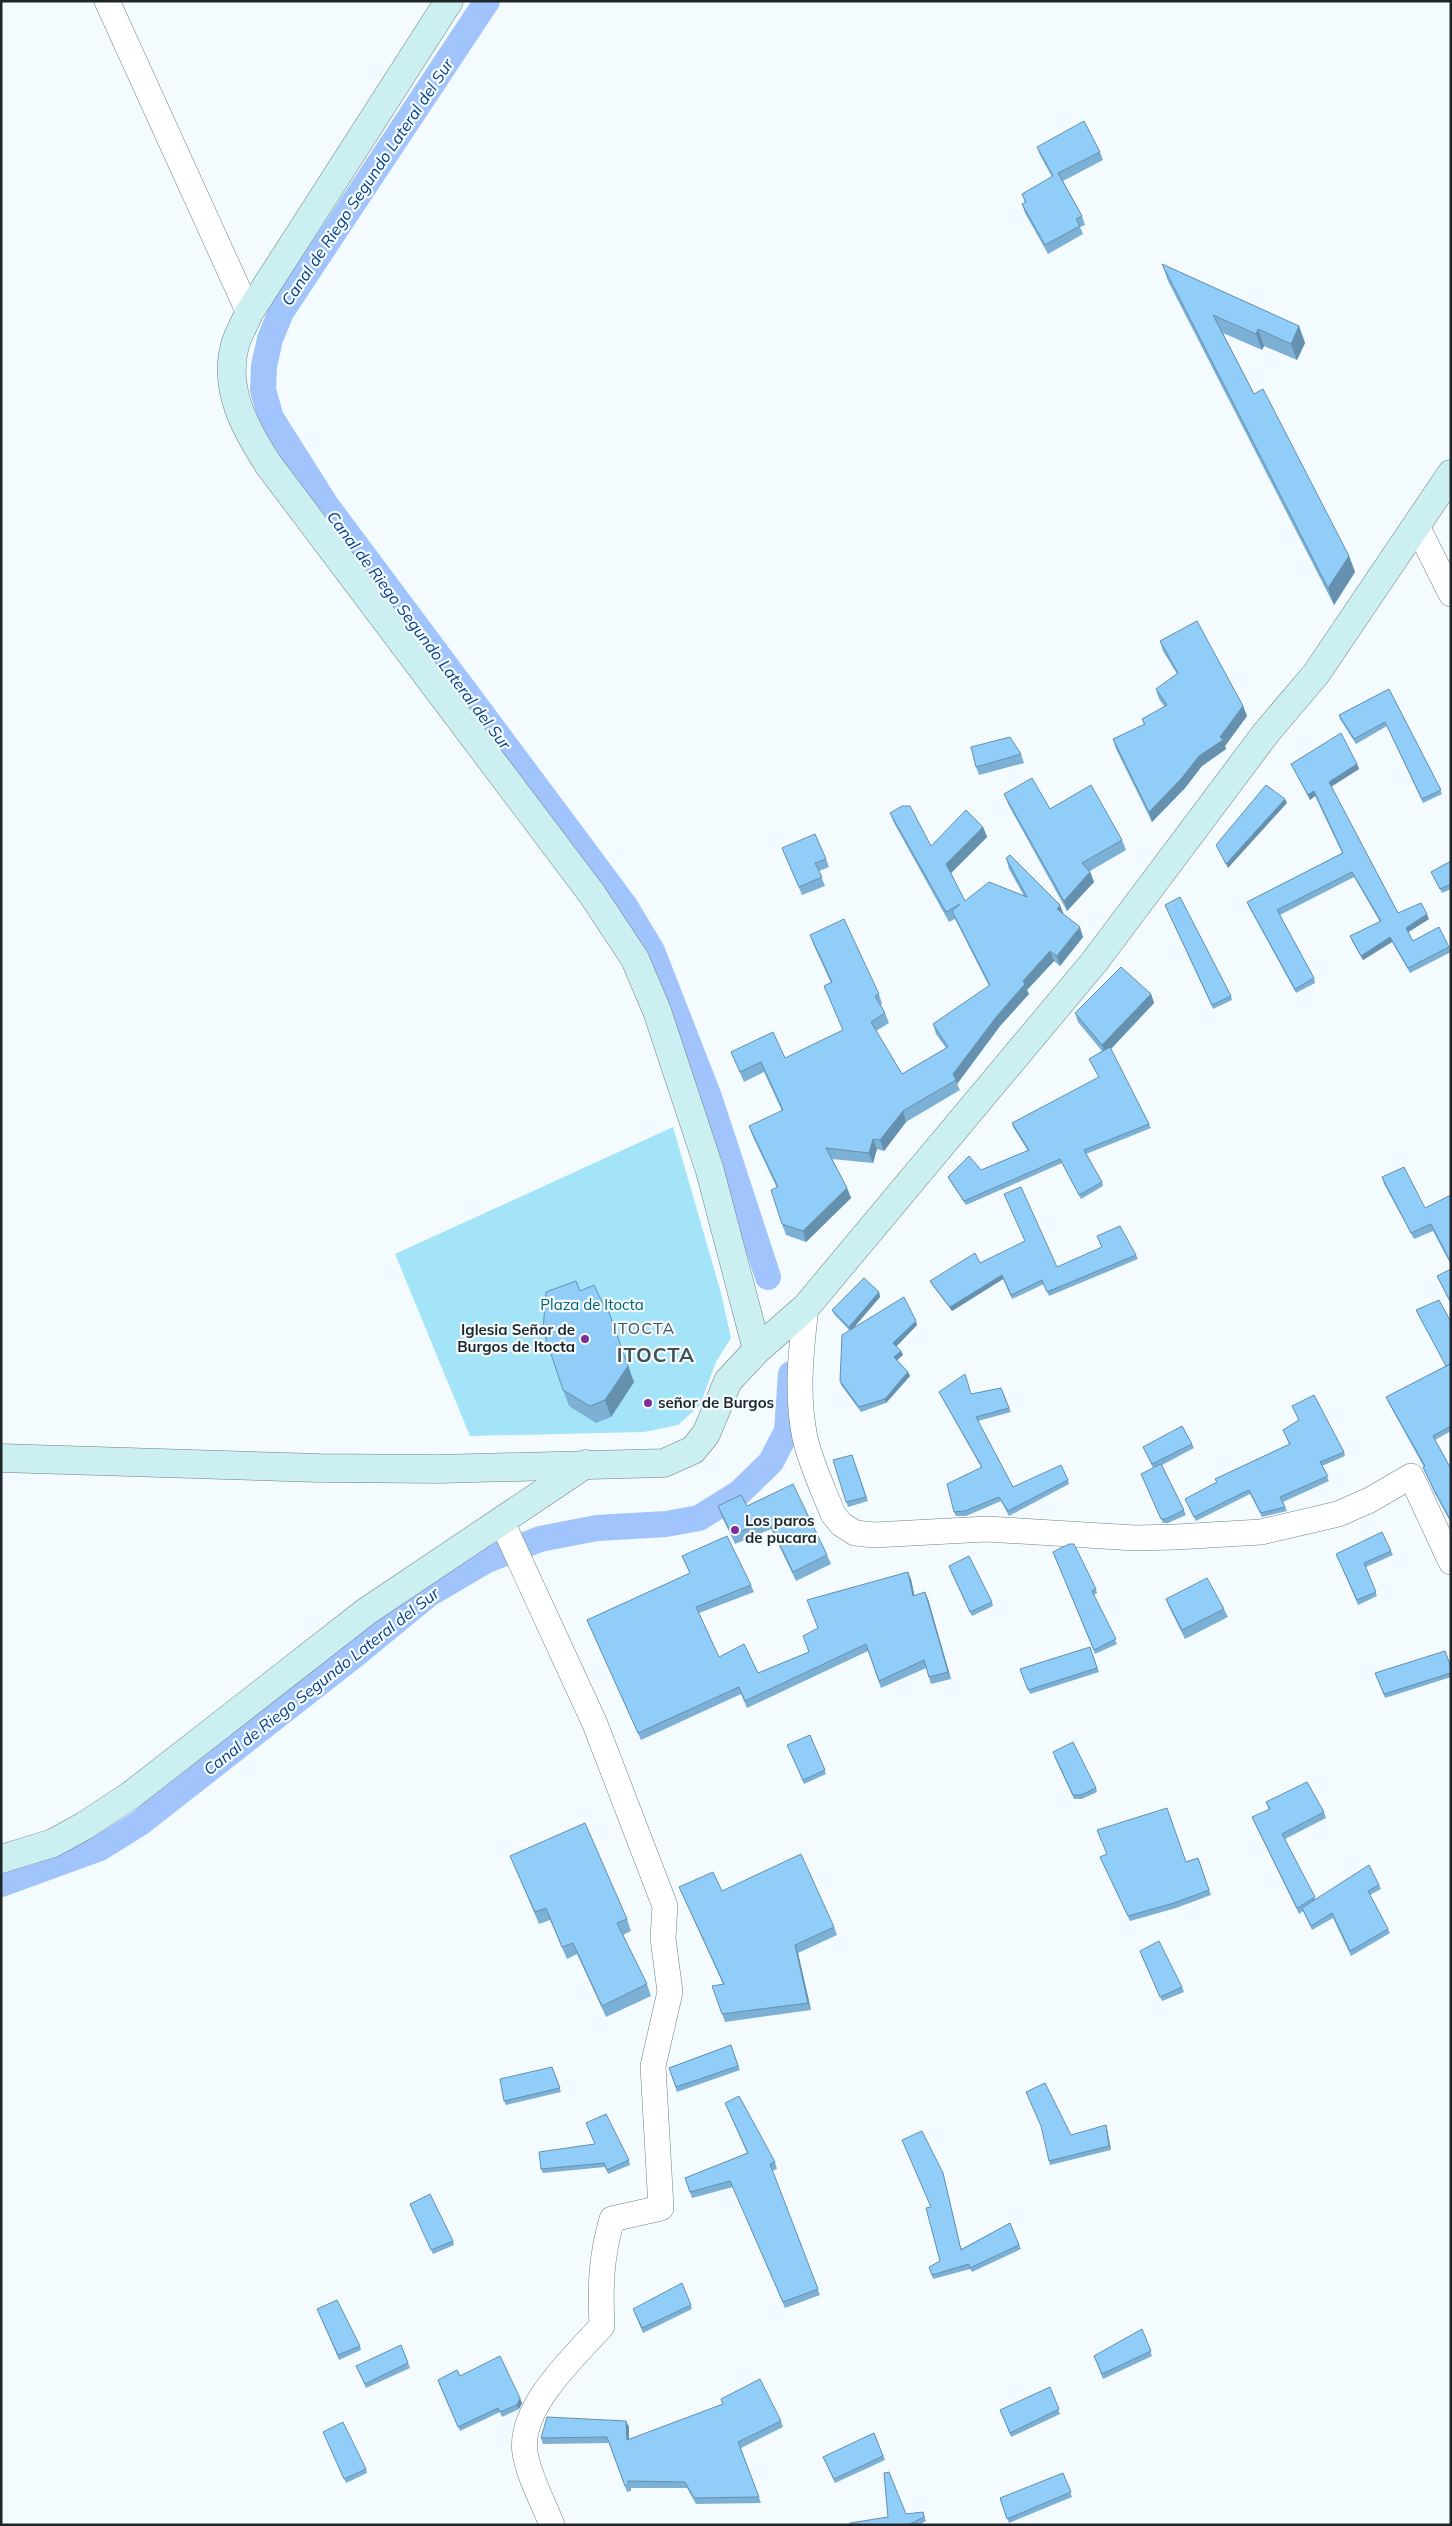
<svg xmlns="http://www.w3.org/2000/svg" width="1452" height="2526" viewBox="0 0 1452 2526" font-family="Mulish,sans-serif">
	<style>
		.green { fill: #a3e4f9 }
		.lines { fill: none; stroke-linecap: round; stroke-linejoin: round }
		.canal { stroke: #a0c4fb; stroke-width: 26 }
		.street-casing { stroke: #6f8187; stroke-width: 26 }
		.secondary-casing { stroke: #6f8187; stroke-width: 29 }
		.street { stroke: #fff; stroke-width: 25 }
		.secondary { stroke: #cceff1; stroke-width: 28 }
		.wall { fill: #7cb0d5 }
		.shaded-wall { fill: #6590ae }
		.building { fill: #90cdf8; stroke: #6590ae }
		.poi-dot { fill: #802b9a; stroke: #f3fbfe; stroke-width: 2 }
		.labels { text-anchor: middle; stroke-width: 4.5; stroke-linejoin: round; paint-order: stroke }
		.park-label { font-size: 15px; fill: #006177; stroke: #f3fbfe }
		.poi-label { font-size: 15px; font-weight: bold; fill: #1f2629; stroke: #f3fbfe; text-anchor: start }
		.water-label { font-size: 16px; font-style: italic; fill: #053d89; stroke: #f3fbfe }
		.neighbourhood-label { font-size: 16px; letter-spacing: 1px; fill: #405157; stroke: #f3fbfe }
		.district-label { font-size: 20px; font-weight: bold; letter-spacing: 1px; fill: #405157; stroke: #f3fbfe }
	</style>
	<rect width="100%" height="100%" fill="#f3fbfe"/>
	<!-- green -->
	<polygon class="green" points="673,1127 721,1293 731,1338 716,1362 700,1405 678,1425 644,1432 470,1436 395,1254"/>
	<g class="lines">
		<!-- canal -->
		<g class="canal">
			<polyline points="487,1 281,312 270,339 264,366 263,390 271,418 326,505 579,844 625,906 652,951 709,1097 768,1277"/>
			<polyline points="1,1884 100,1848 140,1823 356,1654 429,1594 485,1561 540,1539 597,1528 666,1524 699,1518 739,1493 771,1462 787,1431 791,1374"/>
		</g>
		<defs>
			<g id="street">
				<polyline points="107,1 249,313"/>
				<polyline points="1417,526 1451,594"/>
				<path d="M806,1307C801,1350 796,1395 805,1438C811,1464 823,1489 833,1514L841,1524L855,1533L874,1535L987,1529L1135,1538L1176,1537L1261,1532L1338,1514L1370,1500L1411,1476L1451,1562"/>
				<path d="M502,1522L595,1724L665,1906L663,1938L670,1992L653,2066L661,2208L612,2219C601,2257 600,2287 602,2326C574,2357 518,2408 525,2453C529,2477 543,2502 552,2525"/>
			</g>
			<g id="secondary">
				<path d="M449,1L249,313C245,323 238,334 235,345C223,389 245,428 268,464L592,894L635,959L657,1011L710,1171L757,1350"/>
				<polyline points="1,1458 319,1468 439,1469 664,1463 693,1450 706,1434 728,1381 757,1350 806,1307 1095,961 1266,733 1316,674 1451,474"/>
				<polyline points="1,1859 53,1843 84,1826 131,1795 367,1611 586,1464"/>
			</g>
		</defs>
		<!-- street casing -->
		<use href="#street" class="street-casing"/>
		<!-- secondary casing -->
		<use href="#secondary" class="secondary-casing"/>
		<!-- street -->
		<use href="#street" class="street"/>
		<!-- secondary -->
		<use href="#secondary" class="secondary"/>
	</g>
	<!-- wall -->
	<g class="wall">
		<polygon points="1037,147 1100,152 1103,160 1063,181 1082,216 1085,225 1080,227 1083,234 1048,254 1025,213 1022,204 1025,203 1022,194 1052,177 1040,155"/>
		<polygon points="1162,264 1299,326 1305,343 1297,360 1264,346 1262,350 1223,333 1254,394 1349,556 1355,572 1334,605 1168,281"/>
		<polygon points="1160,641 1243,706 1247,716 1225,746 1226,749 1202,766 1185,788 1152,822 1116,749 1113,739 1144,725 1142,719 1165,707 1159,699 1156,689 1177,674 1163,651"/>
		<polygon points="1389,689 1442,794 1423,803 1387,726 1356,744 1340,719 1339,715"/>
		<polygon points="1021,754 1024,763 979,775 976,767"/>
		<polygon points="1291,764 1357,764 1359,769 1331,786 1398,913 1429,919 1408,932 1413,941 1449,947 1451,952 1410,973 1392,942 1363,960 1352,941 1350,936 1380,922 1354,877 1280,915 1314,978 1315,983 1296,993 1249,907 1247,902 1342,853 1315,796 1310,800"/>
		<polygon points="1004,794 1050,809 1122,840 1126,850 1090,871 1094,882 1067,911 1008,804"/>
		<polygon points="890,813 931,846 983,827 987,837 951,873 965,901 1024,896 1009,869 1006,858 1063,914 1083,937 1060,966 1054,961 1027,990 1029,994 1000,1026 957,1084 960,1090 906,1122 884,1151 877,1149 873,1163 832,1159 847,1188 851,1198 806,1242 786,1235 782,1224 777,1188 753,1137 749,1126 782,1111 764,1072 744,1082 731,1052 785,1058 843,1030 824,986 831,983 814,946 810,935 879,994 882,1004 881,1005 885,1013 889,1023 876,1031 902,1074 946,1048 936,1034 933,1024 989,986 955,919 949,922 894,823"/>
		<polygon points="782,848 826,859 829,867 819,871 825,886 802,895"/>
		<polygon points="1451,861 1451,889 1442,893 1431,872"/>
		<polygon points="1165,905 1231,996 1232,1000 1213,1009"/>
		<polygon points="1151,994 1154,1003 1111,1049 1151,1128 1086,1154 1102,1182 1103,1186 1081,1199 1062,1163 966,1205 950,1181 948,1177 981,1170 1028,1151 1013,1127 1012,1123 1099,1078 1089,1059 1102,1051 1078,1022 1075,1013"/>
		<polygon points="1382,1177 1425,1208 1451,1195 1451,1265 1433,1231 1414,1239 1384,1184"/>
		<polygon points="1097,1236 1136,1255 1138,1259 1049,1296 1044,1284 1012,1299 1003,1279 952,1311 932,1285 930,1281 980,1263 1057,1267 1102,1248"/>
		<polygon points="1451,1269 1451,1304 1437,1276"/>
		<polygon points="580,1291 634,1382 611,1417 596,1423 569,1406 563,1390"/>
		<polygon points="879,1292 880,1297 852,1329 917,1325 896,1346 901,1351 903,1355 897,1360 908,1372 910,1376 886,1403 861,1412 841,1385 840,1381 850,1331 834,1314 832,1310"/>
		<polygon points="1416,1310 1451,1322 1451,1431 1435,1440 1451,1469 1451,1523 1434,1492 1425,1471 1423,1467 1424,1467 1388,1402 1386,1397 1446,1366"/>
		<polygon points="1001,1388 1011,1412 978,1421 1013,1487 1068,1480 1069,1484 1009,1516 1001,1501 966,1516 956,1516 954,1512 981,1467 941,1396 939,1392 971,1394"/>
		<polygon points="1292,1406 1344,1452 1345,1456 1322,1466 1329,1481 1283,1502 1287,1511 1262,1517 1250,1494 1196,1521 1185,1499 1217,1483 1215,1479 1289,1444 1283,1430 1299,1420"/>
		<polygon points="1192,1444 1194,1448 1162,1465 1186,1515 1168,1523 1163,1523 1143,1478 1153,1468 1143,1447"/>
		<polygon points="852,1455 868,1501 848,1507 833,1460"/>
		<polygon points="718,1506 747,1506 827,1555 831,1564 796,1581 771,1529 735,1544 721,1515"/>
		<polygon points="1391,1551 1393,1555 1366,1567 1377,1596 1358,1605 1338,1558"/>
		<polygon points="1053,1552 1096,1589 1097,1593 1094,1595 1117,1644 1095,1654"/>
		<polygon points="682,1556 751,1585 754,1592 699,1613 719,1657 758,1673 809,1652 911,1579 914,1595 928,1599 951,1679 931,1684 926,1668 881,1688 868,1651 747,1708 741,1694 641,1740 587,1620 690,1573"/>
		<polygon points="950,1570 992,1602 993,1606 972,1616"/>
		<polygon points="1166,1599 1224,1609 1228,1617 1185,1639 1169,1607"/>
		<polygon points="1090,1647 1099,1672 1030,1694 1020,1669"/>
		<polygon points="1451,1667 1451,1677 1385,1698 1375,1673"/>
		<polygon points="810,1735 826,1774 804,1784 789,1749"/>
		<polygon points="1054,1756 1096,1788 1097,1792 1082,1799 1074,1799"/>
		<polygon points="1266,1802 1324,1812 1326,1818 1285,1839 1316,1900 1379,1885 1381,1889 1370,1895 1390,1933 1351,1956 1333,1918 1312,1930 1303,1911 1299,1914 1255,1824 1252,1817 1269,1810"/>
		<polygon points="510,1856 627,1919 631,1931 623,1935 647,1984 651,1996 606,2017 577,1954 567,1959 550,1920 539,1924"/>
		<polygon points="1100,1857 1186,1862 1198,1858 1211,1895 1176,1908 1130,1921"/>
		<polygon points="679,1887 722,1891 834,1927 837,1935 798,1953 811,2010 725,2022 712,1986 723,1984"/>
		<polygon points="1141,1955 1182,1987 1184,1992 1162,2001"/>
		<polygon points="731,2045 740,2070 677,2092 669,2068"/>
		<polygon points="552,2067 561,2092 506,2105 504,2101"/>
		<polygon points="725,2103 775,2162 777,2169 772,2171 820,2295 785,2308 733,2187 692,2198 685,2178 747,2153"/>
		<polygon points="1106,2125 1107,2129 1111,2150 1050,2165 1049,2161"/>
		<polygon points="629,2160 630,2165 608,2174 605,2167 543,2173 541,2169"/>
		<polygon points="943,2173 961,2249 1010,2223 1021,2249 972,2272 970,2269 933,2279 929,2267 940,2261 931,2207"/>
		<polygon points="412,2208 453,2241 454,2245 433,2254"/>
		<polygon points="682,2283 692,2309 643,2333 635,2314"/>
		<polygon points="319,2313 360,2346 361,2350 339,2360"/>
		<polygon points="1142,2329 1152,2356 1103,2379 1094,2356"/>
		<polygon points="401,2345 410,2368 366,2388 356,2366"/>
		<polygon points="460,2376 522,2403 519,2409 502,2417 500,2412 460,2431 439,2384"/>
		<polygon points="1050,2387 1060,2414 1011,2437 1000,2410"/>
		<polygon points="626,2421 629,2427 629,2439 781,2421 783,2427 741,2448 761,2503 696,2504 687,2488 631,2488 631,2491 627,2492 609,2443 543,2444 541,2438"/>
		<polygon points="874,2433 885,2460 835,2483 823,2457"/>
		<polygon points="325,2436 366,2469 367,2473 346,2483"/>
		<polygon points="1063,2473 1072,2497 1009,2523 1000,2498"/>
		<polygon points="923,2512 926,2521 919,2525 851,2525"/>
	</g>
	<!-- shaded-wall -->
	<g class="shaded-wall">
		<polygon points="1299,326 1305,343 1297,360 1291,344"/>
		<polygon points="1258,329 1264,346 1262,350 1256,334"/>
		<polygon points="1349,556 1355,572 1334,605 1328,588"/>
		<polygon points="1243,706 1247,716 1225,746 1226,749 1202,766 1185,788 1152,822 1149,812 1199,756 1220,737"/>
		<polygon points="1357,764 1359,769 1331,787 1329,782"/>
		<polygon points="1314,791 1315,796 1310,800 1308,795"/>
		<polygon points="1285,799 1287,803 1228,868 1226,864"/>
		<polygon points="983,827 987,837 950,874 946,864"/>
		<polygon points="1090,872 1094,882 1067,911 1064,901"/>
		<polygon points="1060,905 1064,915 1057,909"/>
		<polygon points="1427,914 1429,919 1407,933 1406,928"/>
		<polygon points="1080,927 1083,937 1060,966 1057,956"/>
		<polygon points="1390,937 1392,942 1363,960 1361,956"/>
		<polygon points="1050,951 1054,961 1027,990 1029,994 1000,1026 957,1084 953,1074 1023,981"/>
		<polygon points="1151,994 1154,1003 1105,1055 1102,1045"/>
		<polygon points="903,1111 906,1122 884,1151 880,1140"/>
		<polygon points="873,1139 877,1149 873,1163 869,1153"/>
		<polygon points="847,1188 851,1198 806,1242 803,1231"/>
		<polygon points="1002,1275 1003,1279 952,1311 950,1307"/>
		<polygon points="879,1292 880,1297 851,1331 849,1327"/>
		<polygon points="607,1307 634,1382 611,1417 605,1400"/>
		<polygon points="916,1321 917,1325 895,1348 893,1343"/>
		<polygon points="901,1351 903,1355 896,1361 894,1357"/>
		<polygon points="908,1372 910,1376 886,1403 885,1399"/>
		<polygon points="908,1572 911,1579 916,1603 913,1596"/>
		<polygon points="925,1592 928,1599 951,1679 948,1672"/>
		<polygon points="795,1945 798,1953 811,2010 808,2003"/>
		<polygon points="1106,2125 1107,2129 1111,2150 1109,2146"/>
		<polygon points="520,2398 522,2403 519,2409 517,2405"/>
		<polygon points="626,2421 629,2427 629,2446 627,2440"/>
	</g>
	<!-- building -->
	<g class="building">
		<polygon points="1084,121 1100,152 1058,173 1082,216 1076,219 1080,226 1045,245 1022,204 1026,202 1022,194 1053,176 1037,147"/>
		<polygon points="1162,264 1299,326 1291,344 1258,329 1256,334 1213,315 1254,394 1263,389 1349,556 1328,588"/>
		<polygon points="1197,621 1243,706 1220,737 1223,740 1199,756 1181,779 1149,812 1113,739 1145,724 1142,719 1167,705 1156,689 1178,673 1160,641"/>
		<polygon points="1389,689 1441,790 1422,799 1385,722 1354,739 1339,715"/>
		<polygon points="1341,733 1357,764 1329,782 1398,913 1421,903 1427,914 1406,928 1413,941 1439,927 1449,947 1408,968 1390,937 1361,956 1350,936 1381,921 1352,872 1277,910 1314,978 1295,989 1247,902 1343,853 1314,791 1308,795 1291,764"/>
		<polygon points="1010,737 1021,754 976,767 971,747"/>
		<polygon points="1032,778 1050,809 1091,785 1122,840 1082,863 1090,872 1064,901 1004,794"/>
		<polygon points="1266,785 1285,799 1226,864 1216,845"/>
		<polygon points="902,806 910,806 931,846 966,810 983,827 946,864 965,901 989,882 1027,897 1006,858 1010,855 1060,905 1057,909 1080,927 1057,956 1050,951 1023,981 1025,984 997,1016 953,1074 956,1080 903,1111 880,1140 873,1139 869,1153 826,1148 847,1188 803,1231 782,1224 771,1190 778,1187 749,1126 783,1110 761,1062 740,1072 731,1052 773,1032 785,1058 843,1030 824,986 832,982 810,935 844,919 879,994 875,996 885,1013 871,1022 902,1074 948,1047 933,1024 990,985 952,911 960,904 946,912 890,813"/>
		<polygon points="815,834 826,859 815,863 822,877 799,887 782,848"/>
		<polygon points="1451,861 1451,884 1440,889 1431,872"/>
		<polygon points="1180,897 1231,996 1212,1005 1165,905"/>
		<polygon points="1121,967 1151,994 1102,1045 1075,1013"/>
		<polygon points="1110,1047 1149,1124 1084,1150 1102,1182 1079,1195 1060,1159 964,1201 948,1177 969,1156 981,1170 1029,1150 1012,1123 1099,1077 1089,1059"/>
		<polygon points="1404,1167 1425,1208 1451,1195 1451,1263 1431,1224 1411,1233 1382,1177"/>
		<polygon points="1021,1187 1057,1267 1102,1247 1097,1236 1120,1226 1136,1255 1047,1292 1042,1280 1011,1295 1002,1275 950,1307 930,1281 975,1253 980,1263 1025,1241 1004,1194"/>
		<polygon points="1451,1269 1451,1303 1437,1276"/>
		<polygon points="864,1278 879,1292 849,1327 832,1310"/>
		<polygon points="576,1281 580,1291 594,1285 604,1306 607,1307 628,1366 605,1400 590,1406 563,1390 543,1330 546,1292"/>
		<polygon points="904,1297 916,1321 893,1343 901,1351 894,1357 908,1372 885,1399 859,1407 840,1381 842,1335"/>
		<polygon points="1439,1300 1451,1322 1451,1426 1433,1436 1451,1469 1451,1521 1433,1488 1423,1467 1425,1466 1386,1397 1450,1364 1446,1366 1416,1310"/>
		<polygon points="965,1374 971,1394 1001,1388 1009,1408 976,1417 1013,1487 1061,1465 1068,1480 1008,1511 999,1497 965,1511 954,1512 947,1484 982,1467 939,1392"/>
		<polygon points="1314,1395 1344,1452 1320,1462 1328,1476 1280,1497 1285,1507 1261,1513 1249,1490 1194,1517 1185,1499 1217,1482 1215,1479 1290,1444 1283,1430 1299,1420 1292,1406"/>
		<polygon points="1182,1426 1192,1444 1152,1464 1143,1447"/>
		<polygon points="852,1455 866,1497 846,1502 833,1460"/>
		<polygon points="1161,1464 1184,1510 1166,1519 1161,1519 1141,1474"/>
		<polygon points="793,1484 827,1555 793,1572 768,1520 732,1535 718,1506 741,1495 747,1506"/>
		<polygon points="1382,1532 1391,1551 1364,1563 1376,1592 1357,1600 1336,1554"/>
		<polygon points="727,1536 751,1585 696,1607 719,1657 744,1644 758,1673 809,1652 803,1636 818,1628 807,1600 908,1572 913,1596 925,1592 948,1672 929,1677 924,1660 879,1681 866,1644 745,1701 739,1687 638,1733 587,1620 690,1573 682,1556"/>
		<polygon points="1069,1544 1074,1544 1096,1589 1092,1591 1116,1639 1094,1650 1053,1552"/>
		<polygon points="969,1556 992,1602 970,1612 949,1566"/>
		<polygon points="1207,1578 1224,1609 1182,1630 1166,1599"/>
		<polygon points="1090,1647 1097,1668 1028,1690 1020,1669"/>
		<polygon points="1445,1651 1451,1667 1451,1673 1384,1694 1375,1673"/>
		<polygon points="810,1735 825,1770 803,1780 787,1745"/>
		<polygon points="1073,1742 1096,1788 1081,1795 1073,1795 1053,1752"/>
		<polygon points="1307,1782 1324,1812 1282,1834 1315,1897 1297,1908 1252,1817 1270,1809 1266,1802"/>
		<polygon points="1167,1808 1186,1862 1198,1858 1209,1890 1174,1903 1128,1916 1100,1857 1107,1854 1097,1830"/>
		<polygon points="585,1823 627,1919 617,1923 647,1984 602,2006 573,1943 562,1947 546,1908 535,1912 510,1856"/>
		<polygon points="801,1854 834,1927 795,1945 808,2003 722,2014 712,1986 724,1984 679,1887 713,1872 722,1891"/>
		<polygon points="1369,1865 1379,1885 1368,1891 1388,1929 1350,1951 1332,1913 1311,1926 1302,1908"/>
		<polygon points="1159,1941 1182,1987 1160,1997 1140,1951"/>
		<polygon points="731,2045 738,2066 676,2087 669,2068"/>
		<polygon points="552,2067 560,2088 504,2101 500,2079"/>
		<polygon points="1045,2083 1071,2135 1106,2125 1109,2146 1049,2161 1041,2126 1026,2092"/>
		<polygon points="739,2096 775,2162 770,2164 818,2289 783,2302 730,2181 690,2192 685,2178 748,2153 725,2103"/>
		<polygon points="606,2114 629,2160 607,2170 604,2163 541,2169 539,2152 595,2144 586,2123"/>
		<polygon points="922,2131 943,2173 961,2250 1010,2223 1019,2245 970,2268 969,2264 932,2275 929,2267 940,2261 926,2208 931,2207 902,2140"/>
		<polygon points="430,2194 453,2241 431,2250 410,2204"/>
		<polygon points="682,2283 691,2305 642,2328 633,2309"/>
		<polygon points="337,2300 360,2346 338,2355 317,2309"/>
		<polygon points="1142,2329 1151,2351 1102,2374 1094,2356"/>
		<polygon points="401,2345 408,2363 365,2384 356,2366"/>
		<polygon points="500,2356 520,2398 517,2405 500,2412 498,2408 458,2427 438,2380 457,2370 460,2376"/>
		<polygon points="760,2379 781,2421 738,2442 759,2497 694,2498 685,2482 628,2481 628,2485 625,2486 607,2437 541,2438 547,2417 626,2421 627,2440 723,2404 721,2399"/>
		<polygon points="1050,2387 1059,2409 1010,2433 1000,2410"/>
		<polygon points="343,2422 366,2469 344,2479 323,2432"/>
		<polygon points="874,2433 883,2456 834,2479 823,2457"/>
		<polygon points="889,2472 906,2514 923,2512 924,2517 908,2525 851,2525 850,2523 888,2517 884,2473"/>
		<polygon points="1063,2473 1071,2492 1007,2519 1000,2498"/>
	</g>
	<!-- markers -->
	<g class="poi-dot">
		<circle cx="585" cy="1339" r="5"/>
		<circle cx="648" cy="1403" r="5"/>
		<circle cx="735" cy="1530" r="5"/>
	</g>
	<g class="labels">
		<!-- park labels -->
		<g class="park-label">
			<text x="592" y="1310">Plaza de Itocta</text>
		</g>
		<!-- poi labels -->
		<g class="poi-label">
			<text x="575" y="1335" text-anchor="end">Iglesia Señor de<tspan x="575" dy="17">Burgos de Itocta</tspan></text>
			<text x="658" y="1408">señor de Burgos</text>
			<text x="745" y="1526">Los paros<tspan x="745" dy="17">de pucara</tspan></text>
		</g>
		<!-- water labels -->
		<g class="water-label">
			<text transform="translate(367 182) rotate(-56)" y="6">Canal de Riego Segundo Lateral del Sur</text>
			<text transform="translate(419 630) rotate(53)" y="6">Canal de Riego Segundo Lateral del Sur</text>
			<text transform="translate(321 1681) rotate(-38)" y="6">Canal de Riego Segundo Lateral del Sur</text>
		</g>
		<!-- neighbourhood labels -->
		<g class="neighbourhood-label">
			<text x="644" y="1334">ITOCTA</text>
		</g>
		<!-- district labels -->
		<g class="district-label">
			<text x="656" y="1362">ITOCTA</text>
		</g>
	</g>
	<!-- border -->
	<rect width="1452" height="2526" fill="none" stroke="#1f2629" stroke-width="5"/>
</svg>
